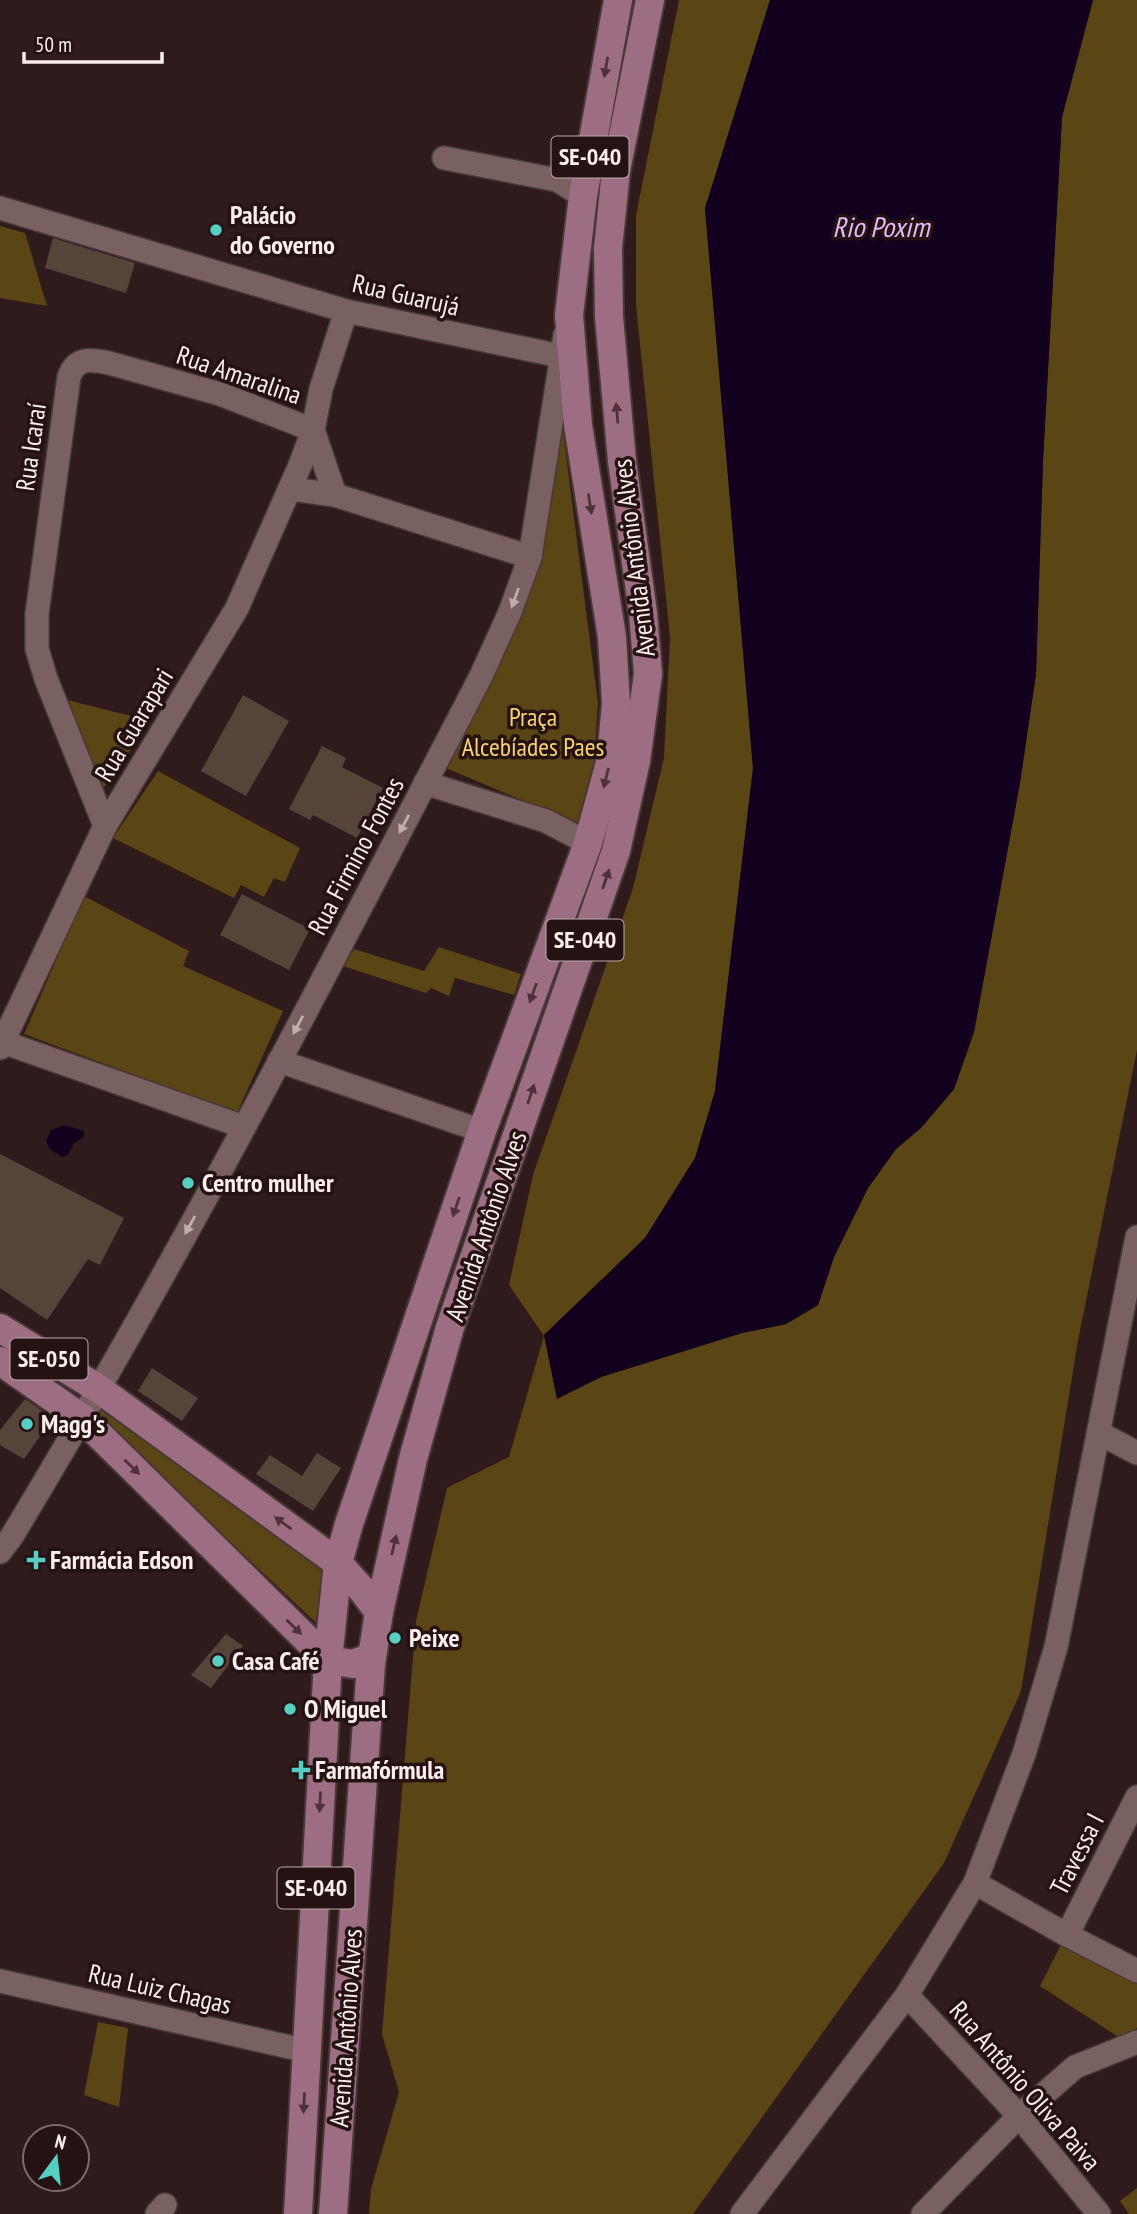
<svg xmlns="http://www.w3.org/2000/svg" width="1137" height="2214" viewBox="0 0 1137 2214" font-family="'PT Sans Narrow',sans-serif">
	<style>
		.green { fill: #5a4614 }
		.water { fill: #13001e }
		.building { fill: #564439 }
		.lines { fill: none; stroke-linecap: round; stroke-linejoin: round }
		.minor-casing { stroke: #483939; stroke-width: 26 }
		.major-casing { stroke: #483939; stroke-width: 32 }
		.minor { stroke: #796161; stroke-width: 23 }
		.major { stroke: #9d6e82; stroke-width: 28 }
		.oneway { fill: #4f3239 }
		.oneway2 { fill: #c0aead }
		.poi-dot { fill: #57cec2; stroke: #251212; stroke-width: 2.5 }
		.labels { text-anchor: middle; stroke-width: 7; stroke-linejoin: round; paint-order: stroke }
		.shield { fill: #251212; stroke: #bbabab; stroke-width: 2 }
		.shield-label { font-size: 24px; font-weight: bold; fill: #fbedec }
		.poi-label { font-size: 26px; font-weight: bold; fill: #fbedec; stroke: #251212; text-anchor: start }
		.street-label { font-size: 26px; fill: #fbedec; stroke: #251212 }
		.park-label { font-size: 26px; fill: #f9d173; stroke: #251212 }
		.water-label { font-size: 28px; font-style: italic; fill: #e2bafa; stroke: #251212 }
	</style>
	<rect width="100%" height="100%" fill="#2f1b1b"/>
	<!-- green -->
	<g class="green">
		<polygon points="679,0 770,0 705,209 753,768 715,1091 695,1158 645,1238 544,1335 557,1398 601,1377 742,1333 786,1324 818,1305 834,1257 868,1188 896,1149 921,1128 954,1089 974,1032 1020,783 1036,674 1043,461 1062,117 1093,0 1137,0 1137,1050 1078,1340 1021,1691 944,1863 693,2214 369,2214 371,2189 399,2092 382,2034 416,1621 447,1488 509,1457 544,1336 509,1285 533,1175 633,888 664,758 670,637 636,305 636,215"/>
		<polygon points="0,226 25,233 47,306 0,298"/>
		<polygon points="558,393 598,703 594,763 578,824 446,768 506,645"/>
		<polygon points="63,699 151,721 100,793"/>
		<polygon points="158,771 300,848 285,882 274,878 264,897 241,885 234,898 113,838"/>
		<polygon points="84,896 189,951 183,966 283,1011 237,1113 24,1034"/>
		<polygon points="439,947 521,974 514,995 455,978 449,996 431,988 426,993 343,966 354,949 424,971"/>
		<polygon points="100,1401 323,1566 316,1623 94,1413"/>
		<polygon points="1063,1941 1137,1982 1137,2028 1120,2038 1040,1986"/>
		<polygon points="98,2022 128,2028 119,2107 84,2095"/>
		<polygon points="1137,2188 1137,2214 1129,2214 1120,2201"/>
	</g>
	<!-- water -->
	<g class="water">
		<polygon points="770,0 1093,0 1062,117 1043,461 1036,674 1020,783 974,1032 954,1089 921,1128 896,1149 868,1188 834,1257 818,1305 786,1324 742,1333 601,1377 557,1399 544,1335 645,1238 695,1158 715,1091 753,768 705,208"/>
		<polygon points="64,1125 84,1131 84,1137 74,1143 68,1155 62,1157 50,1149 46,1141 51,1130"/>
	</g>
	<!-- building -->
	<g class="building">
		<polygon points="53,238 135,263 126,293 45,268"/>
		<polygon points="243,695 289,721 246,796 201,771"/>
		<polygon points="322,746 346,758 342,767 383,788 357,838 313,815 310,820 289,809"/>
		<polygon points="242,894 310,929 289,970 220,935"/>
		<polygon points="0,1154 124,1218 100,1265 88,1259 47,1320 0,1288"/>
		<polygon points="152,1368 198,1398 182,1421 138,1391"/>
		<polygon points="25,1399 53,1418 24,1459 0,1445 0,1430"/>
		<polygon points="317,1453 341,1468 313,1511 256,1474 270,1455 302,1476"/>
		<polygon points="226,1634 243,1646 211,1688 191,1675"/>
	</g>
	<g class="lines">
		<defs>
			<g id="minor">
				<polyline points="444,158 557,180 583,196"/>
				<polyline points="0,208 346,311 560,356"/>
				<polyline points="291,489 335,495"/>
				<polyline points="425,783 546,821 588,843"/>
				<path d="M105,826L46,679L37,649V614L69,377C76,357 91,359 109,363L220,394L313,430L335,495L530,557"/>
				<polyline points="0,1041 244,1127"/>
				<polyline points="0,1048 105,826 237,608 301,463 313,430 321,389 346,311"/>
				<polyline points="279,1061 482,1131"/>
				<polyline points="1099,1433 1137,1453"/>
				<path d="M0,1552L12,1536C181,1257 331,965 481,676L510,612L530,557L565,335"/>
				<polyline points="975,1883 1067,1935 1137,1971"/>
				<polyline points="1067,1935 1137,1797"/>
				<polyline points="0,1981 307,2051"/>
				<polyline points="907,1995 1019,2116 1099,2214"/>
				<polyline points="157,2214 165,2205"/>
				<polyline points="742,2214 907,1995 975,1883 1024,1754 1056,1647 1137,1237"/>
				<polyline points="923,2214 1019,2116 1075,2067 1137,2042"/>
			</g>
			<g id="major">
				<polyline points="0,1328 99,1389 338,1563 363,1591 379,1612"/>
				<polyline points="0,1361 83,1419 328,1660 353,1664 372,1657"/>
				<polyline points="298,2214 328,1660 338,1563 349,1524 482,1131 588,843 611,759 616,703 612,637 578,425 569,315 583,196 618,0"/>
				<polyline points="333,2214 371,1664 379,1612 413,1459 450,1327 616,851 636,761 648,674 643,613 622,461 609,317 608,248 616,171 650,0"/>
			</g>
		</defs>
		<!-- minor casing -->
		<use href="#minor" class="minor-casing"/>
		<!-- major casing -->
		<use href="#major" class="major-casing"/>
		<!-- minor -->
		<use href="#minor" class="minor"/>
		<!-- major -->
		<use href="#major" class="major"/>
	</g>
	<!-- one-way arrows -->
	<defs><path id="oneway-solid" d="M-6-.8H1V-3.2L6.5 0L1 3.2V.8H-6Z" transform="scale(1.75)"/></defs>
	<g class="oneway">
		<use href="#oneway-solid" transform="translate(606 67) rotate(100)"/>
		<use href="#oneway-solid" transform="translate(617 413) rotate(-95)"/>
		<use href="#oneway-solid" transform="translate(590 504) rotate(81)"/>
		<use href="#oneway-solid" transform="translate(606 778) rotate(104)"/>
		<use href="#oneway-solid" transform="translate(606 879) rotate(-71)"/>
		<use href="#oneway-solid" transform="translate(533 993) rotate(110)"/>
		<use href="#oneway-solid" transform="translate(531 1094) rotate(-71)"/>
		<use href="#oneway-solid" transform="translate(456 1207) rotate(109)"/>
		<use href="#oneway-solid" transform="translate(132 1467) rotate(44)"/>
		<use href="#oneway-solid" transform="translate(283 1523) rotate(-144)"/>
		<use href="#oneway-solid" transform="translate(394 1545) rotate(-77)"/>
		<use href="#oneway-solid" transform="translate(294 1627) rotate(44)"/>
		<use href="#oneway-solid" transform="translate(320 1802) rotate(93)"/>
		<use href="#oneway-solid" transform="translate(304 2103) rotate(93)"/>
	</g>
	<g class="oneway2">
		<use href="#oneway-solid" transform="translate(515 598) rotate(110)"/>
		<use href="#oneway-solid" transform="translate(404 824) rotate(118)"/>
		<use href="#oneway-solid" transform="translate(298 1025) rotate(118)"/>
		<use href="#oneway-solid" transform="translate(190 1225) rotate(119)"/>
	</g>
	<!-- markers -->
	<g class="poi-dot">
		<circle cx="216" cy="230" r="7"/>
		<circle cx="188" cy="1183" r="7"/>
		<circle cx="27" cy="1424" r="7"/>
		<path d="M32.5 1549.5h7v7h7v7h-7v7h-7v-7h-7v-7h7z"/>
		<circle cx="395" cy="1638" r="7"/>
		<circle cx="218" cy="1661" r="7"/>
		<circle cx="290" cy="1709" r="7"/>
		<path d="M297.5 1759.5h7v7h7v7h-7v7h-7v-7h-7v-7h7z"/>
	</g>
	<g class="labels">
		<!-- shield labels -->
		<g class="shield">
			<rect x="551.5" y="136.5" width="77" height="41" rx="5"/>
			<rect x="546.5" y="919.5" width="77" height="41" rx="5"/>
			<rect x="10.5" y="1338.5" width="77" height="41" rx="5"/>
			<rect x="277.5" y="1867.5" width="77" height="41" rx="5"/>
		</g>
		<g class="shield-label">
			<text x="590" y="165">SE-040</text>
			<text x="585" y="948">SE-040</text>
			<text x="49" y="1367">SE-050</text>
			<text x="316" y="1896">SE-040</text>
		</g>
		<!-- poi labels -->
		<g class="poi-label">
			<text x="230" y="224">Palácio<tspan x="230" dy="30">do Governo</tspan></text>
			<text x="202" y="1192">Centro mulher</text>
			<text x="41" y="1433">Magg's</text>
			<text x="50" y="1569">Farmácia Edson</text>
			<text x="409" y="1647">Peixe</text>
			<text x="232" y="1670">Casa Café</text>
			<text x="304" y="1718">O Miguel</text>
			<text x="315" y="1779">Farmafórmula</text>
		</g>
		<!-- street labels -->
		<g class="street-label">
			<text transform="translate(406 295) rotate(13)" y="9">Rua Guarujá</text>
			<text transform="translate(239 375) rotate(19)" y="9">Rua Amaralina</text>
			<text transform="translate(31 447) rotate(-82)" y="9">Rua Icaraí</text>
			<text transform="translate(634 558) rotate(-97)" y="9">Avenida Antônio Alves</text>
			<text transform="translate(134 725) rotate(-59)" y="9">Rua Guarapari</text>
			<text transform="translate(356 856) rotate(-62)" y="9">Rua Firmino Fontes</text>
			<text transform="translate(486 1226) rotate(-71)" y="9">Avenida Antônio Alves</text>
			<text transform="translate(1077 1854) rotate(-63)" y="9">Travessa I</text>
			<text transform="translate(160 1989) rotate(13)" y="9">Rua Luiz Chagas</text>
			<text transform="translate(346 2028) rotate(-86)" y="9">Avenida Antônio Alves</text>
			<text transform="translate(1025 2086) rotate(49)" y="9">Rua Antônio Oliva Paiva</text>
		</g>
		<!-- park labels -->
		<g class="park-label">
			<text x="533" y="726">Praça<tspan x="533" dy="30">Alcebíades Paes</tspan></text>
		</g>
		<!-- water labels -->
		<g class="water-label">
			<text x="881" y="237">Rio Poxim</text>
		</g>
	</g>
	<!-- north arrow -->
	<g transform="translate(56 2158) rotate(15)"><circle r="33" fill="#251212" stroke="#7b6a69" stroke-width="2"/>
	<path d="M0-5L12 26L0 18L-12 26Z" fill="#57cec2"/>
	<text y="-10" font-size="19" font-weight="bold" text-anchor="middle" fill="#fbedec">N</text>
	</g>
	<!-- scale -->
	<path d="M24 52v10h138v-10" fill="none" stroke="#fbedec" stroke-width="3.5"/>
	<text x="35" y="52" font-size="21" fill="#fbedec" stroke="#251212" stroke-width="5" paint-order="stroke">50 m</text>
</svg>
